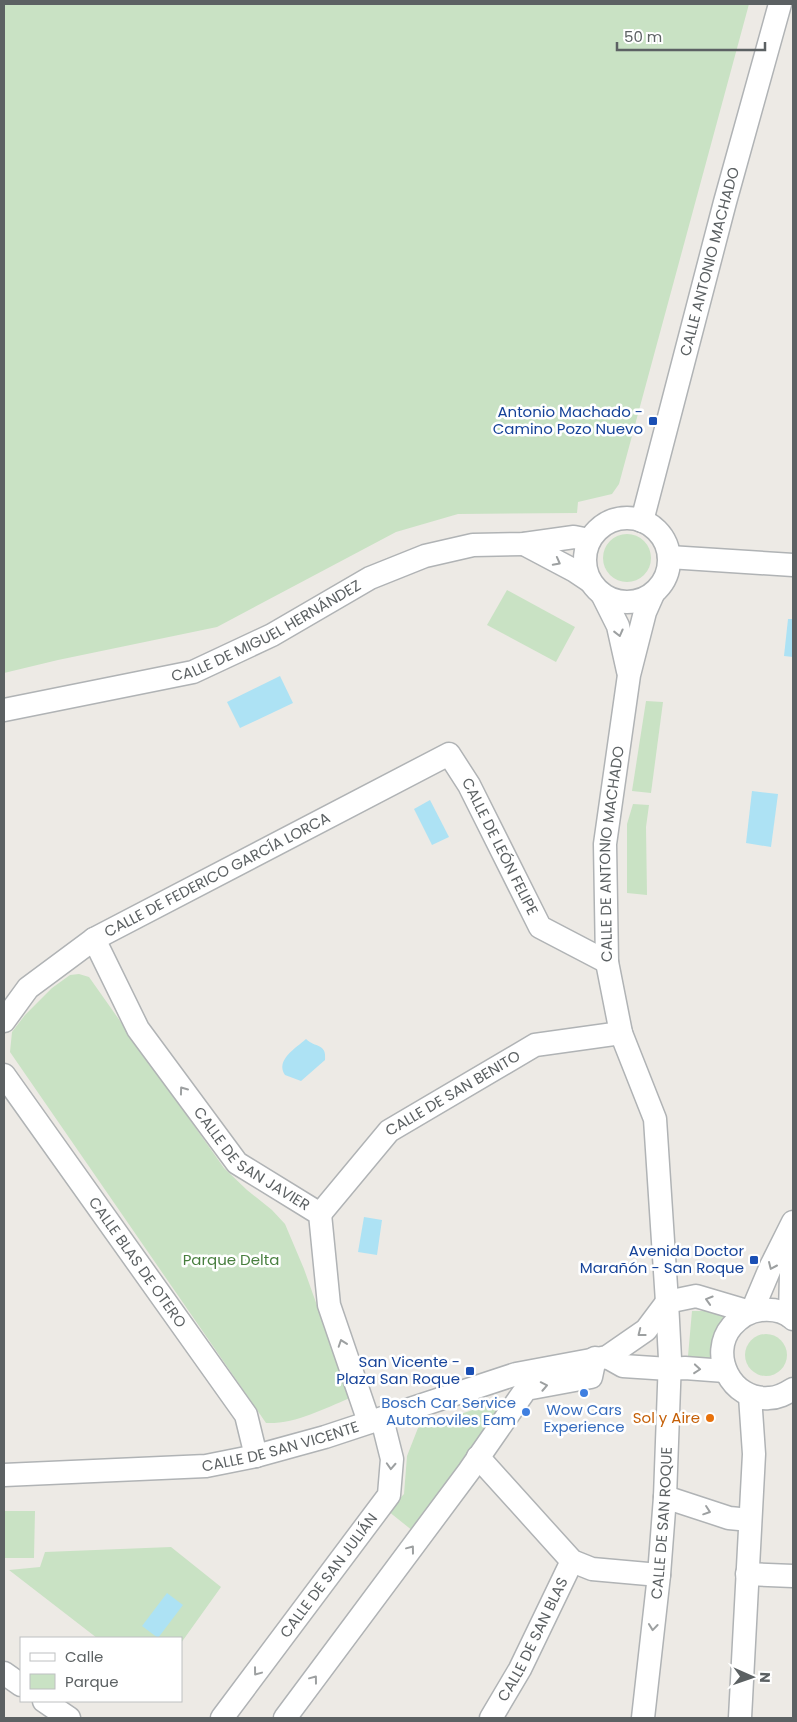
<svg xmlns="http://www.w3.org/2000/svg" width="797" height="1722" viewBox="0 0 797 1722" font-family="Poppins,sans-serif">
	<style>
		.green { fill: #c9e2c4 }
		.water { fill: #ade2f4 }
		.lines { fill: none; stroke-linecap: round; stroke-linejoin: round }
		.minor-casing { stroke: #b0b3b5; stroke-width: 25 }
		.minor { stroke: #fff; stroke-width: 22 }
		.oneway { stroke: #9da0a1 }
		.transit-dot { fill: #1a4fb4; stroke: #fff; stroke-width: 2 }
		.shop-dot { fill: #3f7fe0; stroke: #fff; stroke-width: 2 }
		.food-dot { fill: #e8710a; stroke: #fff; stroke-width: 2 }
		.labels { text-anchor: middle; stroke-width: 5; stroke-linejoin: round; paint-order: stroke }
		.street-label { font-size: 15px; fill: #5c6163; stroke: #fff }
		.transit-label { font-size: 15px; fill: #164399; stroke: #fff; text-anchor: end }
		.park-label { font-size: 15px; fill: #487f3f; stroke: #fff }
		.shop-label { font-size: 15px; fill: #366cbe; stroke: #fff; text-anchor: end }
		.food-label { font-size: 15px; fill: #c56008; stroke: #fff; text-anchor: end }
	</style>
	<rect width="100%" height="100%" fill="#edeae5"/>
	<!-- green -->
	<g class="green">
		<polygon points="4,4 749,4 619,484 612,494 578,502 577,513 458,514 396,532 217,627 58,660 4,673"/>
		<circle cx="627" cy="558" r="24"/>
		<polygon points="507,590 575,627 556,662 487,625"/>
		<polygon points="646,701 663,702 651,793 632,791"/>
		<polygon points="633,804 649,805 646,827 647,895 627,893 627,824"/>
		<path d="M79,974L89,977L224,1168L247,1190L272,1210L285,1224L304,1269L350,1398C323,1409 296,1424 266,1423L10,1052L12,1032L25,1015L52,988L70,975Z"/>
		<polygon points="692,1311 726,1311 713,1339 711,1360 688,1356"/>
		<circle cx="766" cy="1355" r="21"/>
		<polygon points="503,1400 463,1461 413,1531 388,1511 404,1494 407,1456 418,1428"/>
		<polygon points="4,1511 35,1511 34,1558 4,1558"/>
		<polygon points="171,1547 221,1587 181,1643 181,1638 97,1638 9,1570 40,1567 45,1552"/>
	</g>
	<!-- water -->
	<g class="water">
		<polygon points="788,619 793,619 793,657 784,656"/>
		<polygon points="280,676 293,703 240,728 227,702"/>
		<polygon points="752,791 778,794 771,847 746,843"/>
		<polygon points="430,800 449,837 432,845 414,809"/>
		<path d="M306,1039C315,1048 327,1043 325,1060L301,1081L285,1075C275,1060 296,1048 306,1039Z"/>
		<polygon points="364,1217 382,1220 377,1255 358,1252"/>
		<polygon points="167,1593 183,1605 158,1638 142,1626"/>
	</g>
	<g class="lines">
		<defs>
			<g id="minor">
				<circle cx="627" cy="560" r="42"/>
				<path id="s1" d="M642,521L725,202L780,4"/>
				<polyline points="524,544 575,571 590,581"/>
				<polyline points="669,557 793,565"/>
				<polyline points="602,594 618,626 628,671"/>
				<path id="s2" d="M4,710L193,672L272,635L370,578L425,556L473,545L524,544L574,537L589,540"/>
				<path id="s3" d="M94,939L138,1029L237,1163L320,1214L329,1305L369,1422"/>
				<path id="s4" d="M4,1021L28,988L94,939L449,754L469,785L540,927L607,962"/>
				<path id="s5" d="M4,1075L246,1415L256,1456"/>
				<path id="s6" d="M320,1214L389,1131L535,1045L621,1033"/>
				<polyline points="752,1311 771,1266 793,1222"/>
				<polyline points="790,1316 791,1273 793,1253"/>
				<path d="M793,1319C785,1311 773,1309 761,1310C749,1311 740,1317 732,1326C708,1354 731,1401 769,1398C778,1398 785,1394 793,1389"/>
				<polyline points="607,1357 623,1366 669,1369 685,1368 725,1371"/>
				<polyline points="478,1457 572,1561 592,1569 659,1575"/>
				<path id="s7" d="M4,1475L206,1466L256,1456L325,1437L516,1374L607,1357L646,1330L667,1302L696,1296L750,1312"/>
				<polyline points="665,1497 729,1518 750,1520"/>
				<polyline points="747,1574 793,1576"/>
				<polyline points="4,1673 21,1685"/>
				<polyline points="44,1701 69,1718"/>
				<path id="s8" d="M222,1718L389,1495L392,1459L382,1419"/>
				<polyline points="285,1718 469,1471 526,1389 591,1377 595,1358"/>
				<path id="s9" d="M491,1718L520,1669L572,1561"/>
				<path id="s10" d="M643,1718L659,1575L665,1497L670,1359L667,1302L655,1119L621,1033L607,962L605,844L629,675L645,612L653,594"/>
				<polyline points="740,1718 754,1454 750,1396"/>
			</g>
		</defs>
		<!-- minor casing -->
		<use href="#minor" class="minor-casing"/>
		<!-- minor -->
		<use href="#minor" class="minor"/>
	</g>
	<!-- one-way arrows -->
	<defs><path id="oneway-chevron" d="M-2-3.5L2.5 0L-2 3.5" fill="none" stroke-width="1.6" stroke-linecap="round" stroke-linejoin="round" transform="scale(1.25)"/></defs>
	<g class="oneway">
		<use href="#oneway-chevron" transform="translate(557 562) rotate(28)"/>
		<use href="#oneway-chevron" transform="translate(619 633) rotate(76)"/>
		<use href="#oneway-chevron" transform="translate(183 1090) rotate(-126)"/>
		<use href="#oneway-chevron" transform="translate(772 1266) rotate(114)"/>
		<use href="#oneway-chevron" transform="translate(709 1300) rotate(-163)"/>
		<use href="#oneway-chevron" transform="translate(641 1333) rotate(142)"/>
		<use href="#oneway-chevron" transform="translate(342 1343) rotate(-109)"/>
		<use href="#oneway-chevron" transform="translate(697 1369) rotate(5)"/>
		<use href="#oneway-chevron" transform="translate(544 1386) rotate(-11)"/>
		<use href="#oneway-chevron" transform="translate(391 1466) rotate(93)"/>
		<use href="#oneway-chevron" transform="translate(707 1511) rotate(19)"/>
		<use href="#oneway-chevron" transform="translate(411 1549) rotate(-53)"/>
		<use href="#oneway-chevron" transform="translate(653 1627) rotate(96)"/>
		<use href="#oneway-chevron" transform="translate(257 1672) rotate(127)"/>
		<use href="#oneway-chevron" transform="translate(314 1679) rotate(-53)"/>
	</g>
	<!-- markers -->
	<g class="transit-dot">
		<rect x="648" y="416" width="10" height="10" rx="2.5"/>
		<rect x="749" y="1255" width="10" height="10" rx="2.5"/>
		<rect x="465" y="1366" width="10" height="10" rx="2.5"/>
	</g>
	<g class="shop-dot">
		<circle cx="584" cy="1393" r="5"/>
		<circle cx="526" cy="1412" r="5"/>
	</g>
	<circle class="food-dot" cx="710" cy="1418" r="5"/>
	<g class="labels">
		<!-- street labels -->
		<g class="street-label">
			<text dy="5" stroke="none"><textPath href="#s1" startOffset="268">CALLE ANTONIO MACHADO</textPath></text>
			<text dy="5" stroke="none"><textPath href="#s2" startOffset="276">CALLE DE MIGUEL HERNÁNDEZ</textPath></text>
			<text dy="5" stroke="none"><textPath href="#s4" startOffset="629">CALLE DE LEÓN FELIPE</textPath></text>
			<text dy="5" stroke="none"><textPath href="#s10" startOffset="874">CALLE DE ANTONIO MACHADO</textPath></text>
			<text dy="5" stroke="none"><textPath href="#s4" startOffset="262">CALLE DE FEDERICO GARCÍA LORCA</textPath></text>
			<text dy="5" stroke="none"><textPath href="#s6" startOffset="182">CALLE DE SAN BENITO</textPath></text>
			<text dy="5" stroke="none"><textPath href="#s3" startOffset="275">CALLE DE SAN JAVIER</textPath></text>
			<text dy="5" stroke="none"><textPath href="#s5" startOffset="230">CALLE BLAS DE OTERO</textPath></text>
			<text dy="5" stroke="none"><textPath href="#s7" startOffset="279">CALLE DE SAN VICENTE</textPath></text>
			<text dy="5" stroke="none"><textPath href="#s10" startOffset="196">CALLE DE SAN ROQUE</textPath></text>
			<text dy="5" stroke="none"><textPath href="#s8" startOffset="178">CALLE DE SAN JULIÁN</textPath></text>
			<text dy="5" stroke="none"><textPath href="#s9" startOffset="89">CALLE DE SAN BLAS</textPath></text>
		</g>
		<!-- transit labels -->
		<g class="transit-label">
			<text x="643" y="417">Antonio Machado -<tspan x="643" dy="17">Camino Pozo Nuevo</tspan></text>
			<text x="744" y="1256">Avenida Doctor<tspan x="744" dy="17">Marañón - San Roque</tspan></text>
			<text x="460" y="1367">San Vicente -<tspan x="460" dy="17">Plaza San Roque</tspan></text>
		</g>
		<!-- park labels -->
		<g class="park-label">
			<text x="231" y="1265">Parque Delta</text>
		</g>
		<!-- shop labels -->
		<g class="shop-label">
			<text x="516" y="1408">Bosch Car Service<tspan x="516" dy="17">Automoviles Eam</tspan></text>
			<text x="584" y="1415" text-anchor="middle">Wow Cars<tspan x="584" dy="17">Experience</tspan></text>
		</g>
		<!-- food labels -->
		<g class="food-label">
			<text x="700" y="1423">Sol y Aire</text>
		</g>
	</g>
	<!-- border -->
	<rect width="797" height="1722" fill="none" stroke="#5c6163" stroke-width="10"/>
	<!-- legend -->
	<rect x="20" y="1637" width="162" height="65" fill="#ffffff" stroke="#bec0c1"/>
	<rect x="30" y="1653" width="25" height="8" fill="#ffffff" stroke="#bec0c1"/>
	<text x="65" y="1662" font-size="15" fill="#5c6163">Calle</text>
	<rect x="30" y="1674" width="25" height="15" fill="#c9e2c4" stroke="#bec0c1"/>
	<text x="65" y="1687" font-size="15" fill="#5c6163">Parque</text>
	<!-- north arrow -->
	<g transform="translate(752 1677) rotate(92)" stroke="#ffffff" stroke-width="4" paint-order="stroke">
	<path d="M0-4L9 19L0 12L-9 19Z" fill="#5c6163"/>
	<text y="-8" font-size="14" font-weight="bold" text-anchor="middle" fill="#5c6163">N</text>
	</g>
	<!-- scale -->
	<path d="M617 42v8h148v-8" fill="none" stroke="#5c6163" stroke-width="2.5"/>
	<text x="624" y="42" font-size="15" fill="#5c6163" stroke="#ffffff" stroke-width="4" paint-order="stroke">50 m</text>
</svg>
